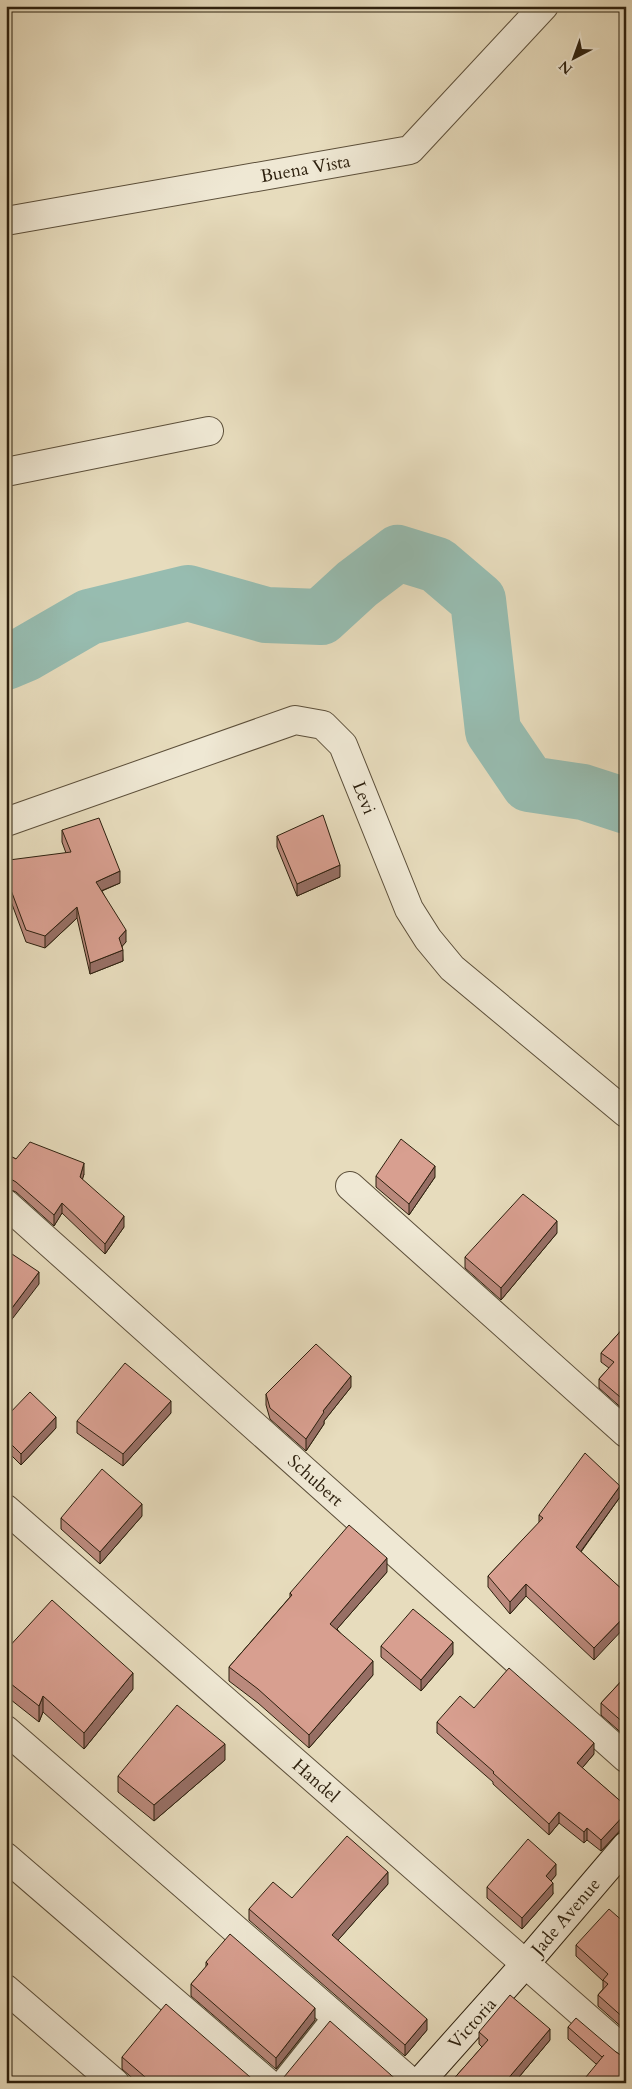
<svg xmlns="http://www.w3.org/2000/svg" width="632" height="2089" viewBox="0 0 632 2089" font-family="Cardo,serif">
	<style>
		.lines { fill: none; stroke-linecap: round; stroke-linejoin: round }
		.river { stroke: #97bcb0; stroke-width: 56 }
		.lane-casing { stroke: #5c4f3a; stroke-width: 18 }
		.street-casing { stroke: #5c4f3a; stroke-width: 30 }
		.secondary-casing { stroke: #2d200e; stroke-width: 30 }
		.lane { stroke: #efe8d4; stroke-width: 15 }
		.street { stroke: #efe8d4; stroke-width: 28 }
		.secondary { stroke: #efe8d4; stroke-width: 28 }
		.wall { fill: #ba897c; stroke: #2d200e }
		.shaded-wall { fill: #976f65; stroke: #2d200e }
		.building { fill: #d89f90; stroke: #2d200e }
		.labels { text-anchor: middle; stroke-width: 5; stroke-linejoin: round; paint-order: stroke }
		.street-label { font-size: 18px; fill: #2d200e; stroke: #efe8d4 }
	</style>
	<rect width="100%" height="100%" fill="#e7dcbd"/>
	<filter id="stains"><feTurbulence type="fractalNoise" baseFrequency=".004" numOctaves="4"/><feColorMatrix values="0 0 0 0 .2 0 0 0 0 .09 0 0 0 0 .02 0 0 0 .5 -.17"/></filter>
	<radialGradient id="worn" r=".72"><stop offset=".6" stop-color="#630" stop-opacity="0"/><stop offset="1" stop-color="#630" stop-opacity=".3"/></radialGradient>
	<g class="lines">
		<!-- river -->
		<polyline class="river" points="6,662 25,654 89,617 188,593 266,615 321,617 357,584 398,553 437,565 478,600 493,731 529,784 583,792 626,806"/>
		<defs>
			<polyline id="lane" points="277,2083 332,2014"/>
			<g id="street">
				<path id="s1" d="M6,221L410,150L544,6"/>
				<polyline points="6,472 209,431"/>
				<path id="s2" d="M6,822L295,720L323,725L343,745L409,909L428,939L452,968L626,1113"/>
				<polyline points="350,1186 626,1433"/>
				<path id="s3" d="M6,1204L626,1758"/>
				<path id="s4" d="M6,1509L626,2052"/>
				<polyline points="6,1730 412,2083"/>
				<polyline points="6,1857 268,2083"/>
				<polyline points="6,1989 115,2083"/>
			</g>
			<g id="secondary">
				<path id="s5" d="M419,2083L526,1963L626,1846"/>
			</g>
		</defs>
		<!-- lane casing -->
		<use href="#lane" class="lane-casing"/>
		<!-- street casing -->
		<use href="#street" class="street-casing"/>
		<!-- secondary casing -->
		<use href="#secondary" class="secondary-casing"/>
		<!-- lane -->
		<use href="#lane" class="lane"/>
		<!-- street -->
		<use href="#street" class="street"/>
		<!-- secondary -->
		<use href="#secondary" class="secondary"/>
	</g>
	<!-- wall -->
	<g class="wall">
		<polygon points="62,830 120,883 102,891 126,942 122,946 123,961 90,974 77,918 45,948 26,942 6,888 6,870 66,853 62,842"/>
		<polygon points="277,836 340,877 297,896 277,847"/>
		<polygon points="6,1154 16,1159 84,1174 82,1179 124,1227 105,1254 62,1213 54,1226 16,1192 9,1189"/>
		<polygon points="376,1176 435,1177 409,1215 376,1187"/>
		<polygon points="557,1233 501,1300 465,1268 465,1257"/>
		<polygon points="626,1325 626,1412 599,1388 599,1379 609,1368 601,1362 601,1353"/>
		<polygon points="351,1387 324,1421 324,1424 306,1451 270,1419 266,1405 266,1394"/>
		<polygon points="171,1413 123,1466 77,1433 77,1421"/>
		<polygon points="6,1417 56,1428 21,1465 6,1450"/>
		<polygon points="620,1497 581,1552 626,1593 594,1660 526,1596 510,1614 488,1587 488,1576 539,1523 539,1515"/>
		<polygon points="142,1516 100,1564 61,1529 61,1518"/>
		<polygon points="387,1572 337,1629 373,1675 309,1748 258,1703 229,1681 229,1667 290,1597 290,1593"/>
		<polygon points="381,1646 453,1654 421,1691 381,1657"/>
		<polygon points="6,1650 133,1689 84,1749 43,1712 39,1722 6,1696"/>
		<polygon points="626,1676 626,1737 601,1715 601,1703"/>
		<polygon points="474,1708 594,1754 582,1768 626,1806 626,1824 601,1851 587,1840 584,1843 559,1823 549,1835 493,1784 493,1782 437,1733 437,1722"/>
		<polygon points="225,1760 154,1821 118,1792 118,1776"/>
		<polygon points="556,1875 551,1881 553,1894 522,1929 487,1898 487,1887"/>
		<polygon points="388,1884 338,1940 427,2030 405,2056 249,1920 249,1909 292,1898"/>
		<polygon points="626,1924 626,2031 598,2006 598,1995 603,1989 603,1981 576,1956 576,1945"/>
		<polygon points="206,1962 315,2020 276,2069 191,1996 191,1984 206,1967"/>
		<polygon points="568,2027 616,2052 622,2056 596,2064 568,2039"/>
		<polygon points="479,2032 550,2040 514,2083 450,2083 482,2047 479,2044"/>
		<polygon points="122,2057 257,2083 138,2083 122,2069"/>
	</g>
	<!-- shaded-wall -->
	<g class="shaded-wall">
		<polygon points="340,865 340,877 297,896 297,884"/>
		<polygon points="120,871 120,883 96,893 96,882"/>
		<polygon points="77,907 77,918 45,948 45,936"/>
		<polygon points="126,930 126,942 119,950 119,938"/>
		<polygon points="123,950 123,961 90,974 90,963"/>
		<polygon points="84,1163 84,1174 80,1188 80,1177"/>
		<polygon points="435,1166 435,1177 409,1215 409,1204"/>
		<polygon points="9,1178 9,1189 6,1189 6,1179"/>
		<polygon points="62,1203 62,1213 54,1226 54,1215"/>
		<polygon points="124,1216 124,1227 105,1254 105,1244"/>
		<polygon points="557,1221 557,1233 501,1300 501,1288"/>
		<polygon points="39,1272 39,1284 6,1327 6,1316"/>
		<polygon points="351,1376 351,1387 324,1421 324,1424 306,1451 306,1439 323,1411"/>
		<polygon points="171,1401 171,1413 123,1466 123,1454"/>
		<polygon points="56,1417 56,1428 21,1465 21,1454"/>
		<polygon points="620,1486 620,1497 576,1558 576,1547"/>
		<polygon points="142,1504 142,1516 100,1564 100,1552"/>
		<polygon points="387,1558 387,1572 330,1637 330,1624"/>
		<polygon points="526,1584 526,1596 510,1614 510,1602"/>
		<polygon points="626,1615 626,1626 594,1660 594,1648"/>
		<polygon points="453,1642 453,1654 421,1691 421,1680"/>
		<polygon points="373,1661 373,1675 309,1748 309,1735"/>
		<polygon points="133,1673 133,1689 84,1749 84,1733"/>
		<polygon points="43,1696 43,1712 39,1722 39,1706"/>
		<polygon points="594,1743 594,1754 577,1774 577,1763"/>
		<polygon points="225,1744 225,1760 154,1821 154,1805"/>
		<polygon points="559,1812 559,1823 549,1835 549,1824"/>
		<polygon points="626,1813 626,1824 601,1851 601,1840"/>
		<polygon points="587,1828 587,1840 584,1843 584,1832"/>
		<polygon points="556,1864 556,1875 546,1887 546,1876"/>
		<polygon points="388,1872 388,1884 332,1947 332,1935"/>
		<polygon points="553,1883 553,1894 522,1929 522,1918"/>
		<polygon points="315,2008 315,2020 276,2069 276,2058"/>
		<polygon points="427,2019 427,2030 405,2056 405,2045"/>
		<polygon points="550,2029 550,2040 514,2083 506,2083 506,2081"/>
	</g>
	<!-- building -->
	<g class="building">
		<polygon points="323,815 340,865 297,884 277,836"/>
		<polygon points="99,818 120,871 96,882 126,930 119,938 123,950 90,963 77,907 45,936 26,930 6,877 6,870 9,860 71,852 62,830"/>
		<polygon points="401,1139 435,1166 409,1204 376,1176"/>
		<polygon points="30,1142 84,1163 80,1177 124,1216 105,1244 62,1203 54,1215 16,1182 9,1178 6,1179 6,1154 16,1159"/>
		<polygon points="523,1194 557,1221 501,1288 465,1257"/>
		<polygon points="6,1250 39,1272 6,1316"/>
		<polygon points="626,1325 626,1402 599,1379 614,1362 601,1353"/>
		<polygon points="316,1344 351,1376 323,1411 324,1412 306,1439 270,1408 266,1394"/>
		<polygon points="125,1363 171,1401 123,1454 77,1421"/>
		<polygon points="30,1392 56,1417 21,1454 6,1439 6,1417"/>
		<polygon points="585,1453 620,1486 576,1547 626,1593 626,1615 594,1648 526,1584 510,1602 488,1576 543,1518 539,1515"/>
		<polygon points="102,1469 142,1504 100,1552 61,1518"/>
		<polygon points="349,1525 387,1558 330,1624 373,1661 309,1735 258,1689 229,1667 292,1595 290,1593"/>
		<polygon points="52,1600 133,1673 84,1733 43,1696 39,1706 6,1680 6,1650"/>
		<polygon points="413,1609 453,1642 421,1680 381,1646"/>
		<polygon points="509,1668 594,1743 577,1763 626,1806 626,1813 601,1840 587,1828 584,1832 559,1812 549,1824 493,1773 494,1772 437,1722 460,1696 474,1708"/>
		<polygon points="626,1676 626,1725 601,1703"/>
		<polygon points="177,1705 225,1744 154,1805 118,1776"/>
		<polygon points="347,1836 388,1872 332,1935 427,2019 405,2045 249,1909 273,1882 292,1898"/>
		<polygon points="528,1839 556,1864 546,1876 553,1883 522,1918 487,1887"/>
		<polygon points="609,1909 626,1924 626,2020 598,1995 608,1984 603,1980 608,1974 576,1945"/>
		<polygon points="230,1934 315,2008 276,2058 191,1984 208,1964 206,1962"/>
		<polygon points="510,1995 550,2029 506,2081 507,2083 450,2083 488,2040 479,2032"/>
		<polygon points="166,2004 257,2083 152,2083 122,2057"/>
		<polygon points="576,2018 616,2052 622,2056 626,2056 626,2083 581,2083 604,2055 602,2057 568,2027"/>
		<polygon points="330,2021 400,2083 278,2083 284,2077"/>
	</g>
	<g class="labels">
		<!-- street labels -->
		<g class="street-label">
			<text dy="6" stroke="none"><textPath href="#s1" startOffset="304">Buena Vista</textPath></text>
			<text dy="6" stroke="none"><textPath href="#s2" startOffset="420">Levi</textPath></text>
			<text dy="6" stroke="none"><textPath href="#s3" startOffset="415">Schubert</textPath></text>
			<text dy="6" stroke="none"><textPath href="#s4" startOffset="412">Handel</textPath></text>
			<text dy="6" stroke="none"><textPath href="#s5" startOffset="222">Jade Avenue</textPath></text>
			<text dy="6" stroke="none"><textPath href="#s5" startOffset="80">Victoria</textPath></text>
		</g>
	</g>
	<!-- margin -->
	<rect width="632" height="2089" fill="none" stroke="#e7dcbd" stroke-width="25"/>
	<rect x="8" y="8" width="617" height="2074" fill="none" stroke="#2d200e" stroke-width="2.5"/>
	<rect x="12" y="12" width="607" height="2064" fill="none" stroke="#2d200e"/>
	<!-- north arrow -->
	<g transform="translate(574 58) rotate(221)" stroke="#efe8d4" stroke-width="4" paint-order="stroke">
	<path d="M0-4L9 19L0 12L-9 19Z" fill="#2d200e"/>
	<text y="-8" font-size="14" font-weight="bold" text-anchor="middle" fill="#2d200e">N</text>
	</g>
	<rect width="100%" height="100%" filter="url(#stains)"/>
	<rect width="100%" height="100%" fill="url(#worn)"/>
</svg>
